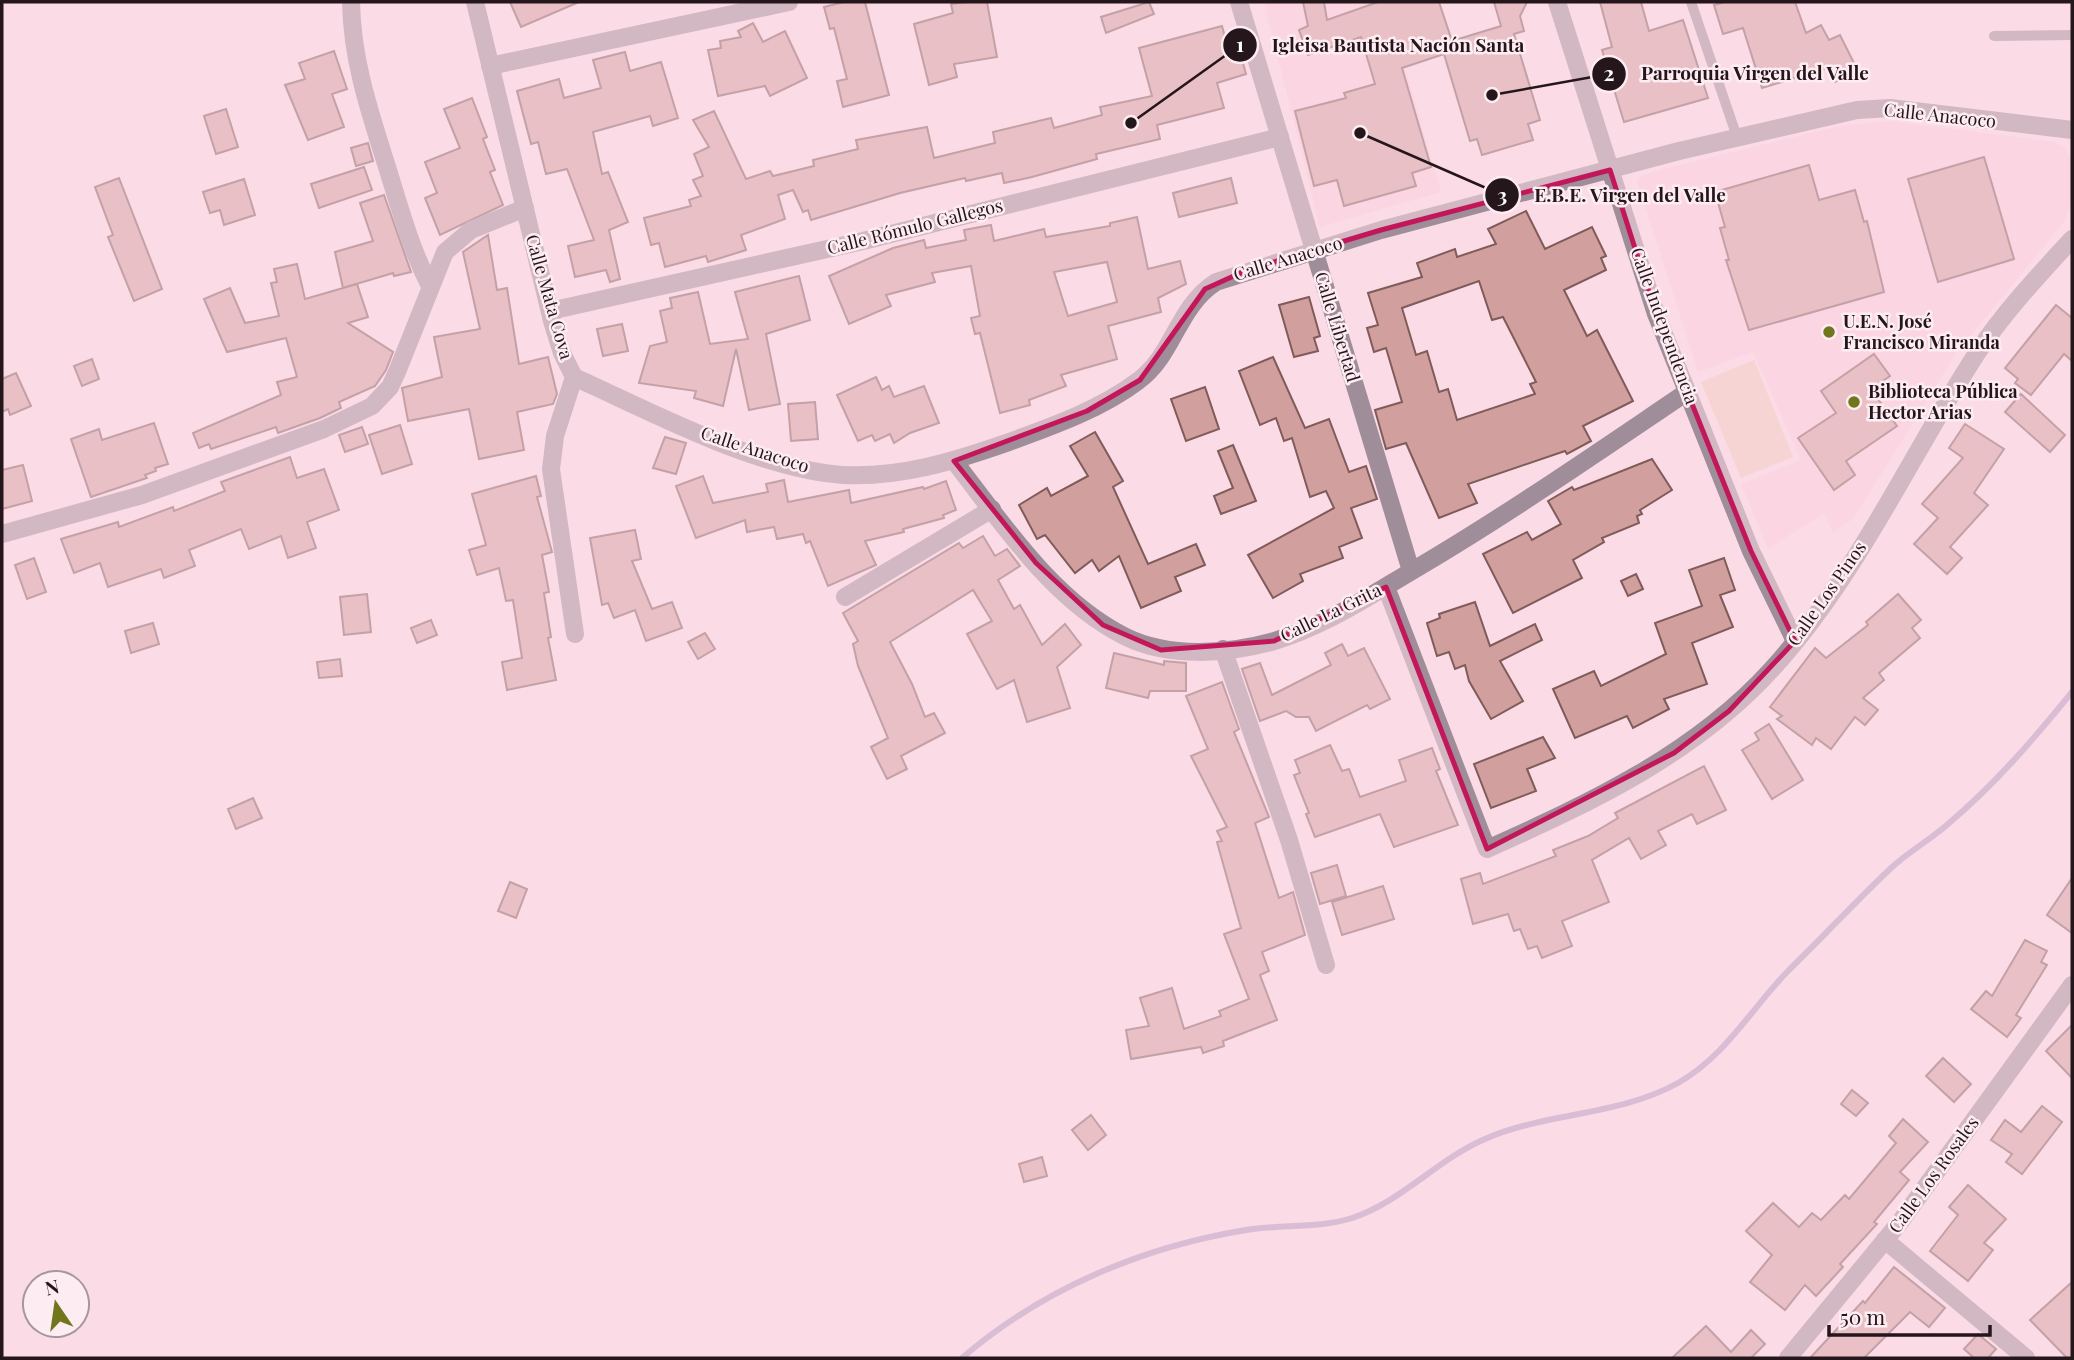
<svg xmlns="http://www.w3.org/2000/svg" width="2074" height="1360" viewBox="0 0 2074 1360" font-family="'Playfair Display',serif">
	<style>
		.built { fill: #fdcedd }
		.green { fill: #f0ccbd }
		.lines { fill: none; stroke-linecap: round; stroke-linejoin: round }
		.stream { stroke: #b099be; stroke-width: 6 }
		.building { fill: #d1a09e; stroke: #7f5b5a; stroke-width: 2; fill-rule: evenodd }
		.service { stroke: #9f8e9a; stroke-width: 10 }
		.minor { stroke: #9f8e9a; stroke-width: 18 }
		.marked { fill: none; stroke: #c2185b; stroke-width: 5; stroke-linejoin: round }
		.poi-dot { fill: #71751c; stroke: #fdedf2; stroke-width: 2.5 }
		.labels { text-anchor: middle; stroke-width: 5; stroke-linejoin: round; paint-order: stroke }
		.street-label { font-size: 18px; fill: #24161b; stroke: #fdedf2 }
		.poi-label { font-size: 18px; font-weight: bold; fill: #24161b; stroke: #fdedf2; text-anchor: start }
		.leader { fill: none; stroke: #24161b; stroke-width: 2.5 }
		.callout-dot { fill: #24161b; stroke: #fdedf2; stroke-width: 2.5 }
		.mark-label { font-size: 21px; text-anchor: middle; font-weight: bold; fill: #fff }
		.callout-label { font-size: 19px; text-anchor: middle; font-weight: bold; fill: #24161b; stroke: #fdedf2; stroke-width: 5; stroke-linejoin: round; paint-order: stroke }
	</style>
	<rect width="100%" height="100%" fill="#fbdbe5"/>
	<!-- built -->
	<g class="built">
		<polygon points="1264,2 1386,2 1441,192 1320,227"/>
		<polygon points="1890,121 2055,142 2065,149 2072,160 2072,203 2065,220 2047,243 1956,353 1854,518 1833,533 1824,513 1768,549 1741,484 1801,460 1753,352 1698,372 1637,181 1641,176 1659,170 1840,126"/>
	</g>
	<!-- green -->
	<polygon class="green" points="1754,360 1793,457 1741,478 1701,382"/>
	<g class="lines">
		<!-- stream -->
		<path class="stream" d="M962,1358C1042,1289 1142,1247 1246,1230C1281,1224 1318,1229 1352,1218C1401,1202 1438,1159 1485,1139C1546,1112 1619,1116 1678,1083C1726,1056 1752,1007 1790,969C1824,936 1856,901 1890,869C1908,852 1930,840 1948,824C1995,784 2034,739 2072,692"/>
	</g>
	<!-- building -->
	<g class="building">
		<polygon points="510,2 579,2 521,27"/>
		<polygon points="844,2 865,2 889,95 843,107 837,81 847,79 834,28 830,29 824,7"/>
		<polygon points="968,2 987,2 997,57 954,64 957,77 929,85 914,24 953,13 951,4"/>
		<polygon points="1149,2 1154,14 1106,33 1101,17"/>
		<polygon points="1303,2 1324,2 1327,20 1378,2 1439,2 1452,41 1501,26 1494,2 1527,2 1520,16 1524,31 1514,34 1540,120 1528,124 1533,140 1482,155 1477,139 1470,141 1444,54 1402,68 1431,167 1412,173 1416,186 1344,206 1337,180 1314,186 1295,111 1346,98 1344,93 1375,84 1361,37 1308,55 1299,30 1308,26"/>
		<polygon points="1600,2 1641,2 1649,31 1683,20 1708,98 1624,122 1602,50 1612,47"/>
		<polygon points="1725,2 1795,2 1806,33 1821,25 1829,40 1840,35 1858,71 1835,82 1828,68 1762,88 1743,28 1723,34 1714,5"/>
		<polygon points="753,23 763,42 785,31 807,78 770,96 765,86 718,96 708,50 721,48 720,41 741,37 738,31"/>
		<polygon points="1222,26 1231,59 1241,56 1246,74 1217,83 1224,108 1157,125 1160,139 1096,154 1097,159 1032,177 1004,183 1002,173 966,181 965,178 900,193 811,220 808,210 803,212 793,190 778,195 785,219 741,235 746,250 708,262 706,256 665,267 659,243 651,245 644,218 691,206 689,200 701,196 693,180 703,176 694,154 709,147 693,120 714,111 746,179 770,171 773,176 814,166 813,160 858,149 856,140 927,127 934,158 995,143 993,132 1051,118 1054,128 1102,115 1100,107 1152,96 1139,48"/>
		<polygon points="334,51 347,89 332,94 344,127 308,140 285,85 305,79 299,63"/>
		<polygon points="625,52 630,71 661,62 678,118 653,126 650,116 593,132 602,174 608,172 628,222 609,230 620,279 610,282 606,270 575,277 568,246 594,240 567,169 546,174 538,142 531,144 517,91 559,79 564,98 601,88 593,60"/>
		<polygon points="472,98 487,137 483,139 495,170 490,172 503,205 440,235 425,198 437,193 425,162 460,148 444,109"/>
		<polygon points="226,109 238,147 216,154 204,116"/>
		<polygon points="368,143 373,161 356,166 351,148"/>
		<polygon points="1984,157 2014,259 1938,282 1908,179"/>
		<polygon points="1809,165 1819,200 1855,190 1864,222 1867,221 1884,292 1749,330 1726,260 1729,260 1720,228 1725,227 1715,192"/>
		<polygon points="364,167 372,190 319,208 311,184"/>
		<polygon points="119,178 162,289 134,301 108,237 113,235 95,187"/>
		<polygon points="1231,178 1237,203 1179,217 1173,193"/>
		<polygon points="244,179 255,215 224,225 220,210 210,213 203,192"/>
		<polygon points="384,195 411,272 394,276 393,273 343,288 335,252 373,241 360,203"/>
		<path d="M1526,211L1545,249L1592,227L1606,256L1601,258L1606,270L1564,290L1587,336L1597,330L1633,401L1583,426L1591,441L1567,454L1565,451L1468,484L1477,503L1439,518L1406,443L1386,449L1375,410L1402,402L1386,348L1374,352L1367,328L1378,325L1368,293L1422,277L1417,263L1455,249L1457,257L1496,244L1488,229ZM1479,281L1492,320L1503,317L1536,382L1530,384L1535,394L1457,420L1448,389L1439,392L1427,351L1416,355L1402,308Z"/>
		<path d="M1137,217L1148,269L1180,261L1186,284L1158,298L1161,312L1108,326L1117,359L1061,375L1066,386L1029,400L1030,405L1000,413L980,333L975,334L971,318L980,316L971,266L932,273L935,282L886,295L891,306L849,324L829,276L893,248L924,240L926,248L966,240L964,230L991,225L994,241L1044,229L1046,237L1110,226V223ZM1107,262L1117,302L1068,316L1054,272Z"/>
		<polygon points="488,235 497,290 507,288 519,364 548,357 557,394 553,404 517,412 524,450 479,459 469,409 408,421 402,388 442,377 434,337 480,329 463,252"/>
		<polygon points="297,264 305,299 357,284 368,317 348,323 393,352 386,370 375,386 339,402 341,408 320,418 278,433 276,427 211,449 209,444 199,448 193,433 281,395 277,382 297,377 286,338 227,352 204,299 230,288 245,323 279,316 271,283 277,282 274,269"/>
		<polygon points="799,276 810,320 766,334 780,404 749,410 736,349 723,406 694,398 696,391 639,383 650,346 667,342 660,311 672,308 670,298 698,292 710,344 748,339 735,292"/>
		<polygon points="1309,297 1320,336 1314,338 1318,351 1294,357 1279,305"/>
		<polygon points="2056,305 2072,318 2072,361 2064,354 2031,395 2015,383 2018,379 2005,368"/>
		<polygon points="622,324 628,351 603,356 597,329"/>
		<polygon points="1874,354 1890,376 1871,389 1897,426 1846,461 1855,475 1834,490 1798,438 1836,413 1821,391"/>
		<polygon points="1273,357 1305,428 1329,419 1349,472 1366,466 1377,499 1351,508 1362,538 1339,547 1343,558 1300,574 1303,581 1273,598 1248,555 1334,508 1326,491 1310,497 1292,438 1284,441 1276,418 1260,425 1239,371"/>
		<polygon points="92,359 99,379 82,386 74,366"/>
		<polygon points="16,373 31,406 10,415 8,409 2,412 2,379"/>
		<polygon points="876,377 882,390 889,386 894,397 924,386 939,423 910,433 894,443 890,434 875,441 872,435 858,441 837,395"/>
		<polygon points="1205,387 1219,429 1186,441 1171,399"/>
		<polygon points="2021,394 2065,435 2050,452 2005,412"/>
		<polygon points="815,402 818,439 791,441 788,404"/>
		<polygon points="154,423 168,464 155,468 156,471 145,475 147,478 91,497 71,439 99,429 102,440"/>
		<polygon points="1965,424 2004,449 1974,493 1988,505 1950,547 1962,558 1947,574 1914,544 1938,518 1922,504 1963,458 1949,448"/>
		<polygon points="400,425 412,464 382,474 369,435"/>
		<polygon points="362,427 368,444 345,452 339,435"/>
		<polygon points="1095,432 1123,481 1113,487 1148,564 1196,544 1205,565 1175,577 1181,591 1141,608 1119,556 1099,571 1092,560 1075,573 1045,535 1037,539 1019,505 1047,488 1051,496 1088,476 1070,446"/>
		<polygon points="665,437 686,443 676,474 653,468"/>
		<polygon points="1233,445 1256,501 1221,514 1214,496 1233,488 1218,451"/>
		<polygon points="290,457 297,478 324,469 339,510 307,522 316,548 288,558 281,536 249,549 241,529 189,550 195,566 164,578 161,569 108,587 100,563 74,573 61,539 118,522 119,527 173,507 174,511 225,491 221,482"/>
		<polygon points="1652,459 1672,490 1640,510 1642,514 1637,516 1639,523 1602,538 1604,542 1573,560 1582,578 1513,613 1483,554 1527,532 1532,540 1561,524 1548,501 1572,487 1574,490"/>
		<polygon points="23,465 32,501 2,509 2,470"/>
		<polygon points="536,476 541,496 537,497 552,552 542,555 549,592 544,593 551,637 548,638 556,680 507,690 502,662 522,658 513,600 506,601 499,568 477,575 469,550 486,545 472,494"/>
		<polygon points="703,476 713,503 768,492 766,484 784,480 788,502 849,490 851,503 923,487 924,489 946,481 956,510 943,515 944,518 903,529 904,532 865,541 876,565 828,586 810,541 806,543 803,534 777,539 774,527 747,532 745,520 696,538 676,486"/>
		<polygon points="635,530 641,559 632,561 652,609 672,602 682,628 646,641 635,610 614,618 608,603 602,605 590,538"/>
		<polygon points="983,536 995,556 1007,549 1020,566 998,580 1014,609 1020,605 1042,645 1065,624 1081,645 1057,667 1070,708 1027,722 1014,680 997,689 967,634 992,621 973,590 890,642 912,684 925,717 934,713 945,733 901,756 907,769 887,779 871,747 888,738 858,666 853,644 858,641 843,613 959,543 963,548"/>
		<polygon points="34,558 46,592 27,599 15,565"/>
		<polygon points="1724,558 1735,590 1720,595 1733,627 1692,643 1707,684 1664,699 1669,709 1633,728 1627,716 1575,738 1553,689 1594,671 1601,686 1666,654 1655,623 1702,606 1689,570"/>
		<polygon points="1636,574 1643,589 1628,596 1621,581"/>
		<polygon points="367,594 371,632 344,635 340,597"/>
		<polygon points="1898,594 1921,620 1912,628 1920,638 1879,673 1884,680 1863,698 1878,710 1865,725 1855,717 1831,749 1816,738 1812,745 1777,719 1782,716 1770,707 1815,648 1826,658 1868,625 1866,622"/>
		<polygon points="1475,602 1490,646 1535,624 1542,640 1500,661 1523,701 1491,719 1469,681 1465,665 1455,669 1449,652 1437,656 1427,623 1440,618 1439,614"/>
		<polygon points="431,620 437,635 417,643 411,628"/>
		<polygon points="153,623 159,644 131,653 125,631"/>
		<polygon points="705,633 715,649 698,659 688,642"/>
		<polygon points="1342,644 1348,656 1364,648 1390,699 1370,709 1367,705 1316,731 1309,717 1296,717 1286,711 1260,721 1242,669 1260,663 1272,695 1331,665 1325,653"/>
		<polygon points="1114,653 1164,665 1164,661 1186,663 1186,691 1150,691 1148,698 1106,688"/>
		<polygon points="340,659 342,676 319,678 317,662"/>
		<polygon points="1222,682 1239,729 1234,732 1269,817 1255,823 1279,898 1293,892 1305,935 1262,952 1269,971 1260,975 1277,1020 1223,1041 1224,1046 1203,1053 1201,1047 1131,1059 1126,1030 1149,1026 1140,998 1172,988 1184,1029 1221,1016 1219,1011 1249,999 1224,934 1241,928 1217,842 1222,841 1217,831 1227,827 1191,756 1208,749 1186,696"/>
		<polygon points="1769,724 1803,780 1772,799 1742,750 1759,740 1755,733"/>
		<polygon points="1543,737 1555,758 1527,769 1536,791 1491,808 1474,764"/>
		<polygon points="1330,745 1342,771 1349,769 1360,797 1406,781 1399,760 1432,748 1440,769 1436,771 1458,825 1394,847 1380,814 1315,837 1306,814 1309,813 1294,775 1300,773 1295,760"/>
		<polygon points="1704,766 1726,810 1697,824 1692,814 1658,831 1666,845 1641,859 1629,838 1592,860 1609,902 1562,921 1572,946 1542,958 1537,946 1528,949 1520,929 1514,931 1508,914 1473,924 1461,879 1480,873 1483,884 1556,856 1553,850 1588,836 1618,818 1615,813"/>
		<polygon points="253,798 262,818 236,829 228,809"/>
		<polygon points="1337,865 1346,896 1320,904 1311,873"/>
		<polygon points="2072,878 2072,933 2047,915"/>
		<polygon points="510,882 527,889 516,918 498,911"/>
		<polygon points="1383,886 1394,919 1342,935 1332,902"/>
		<polygon points="2025,940 2047,951 2041,962 2047,965 2016,1015 2021,1018 2007,1037 1971,1009 1986,991 1992,996"/>
		<polygon points="2072,1025 2072,1078 2046,1051"/>
		<polygon points="1943,1058 1971,1084 1954,1102 1926,1076"/>
		<polygon points="1852,1090 1868,1103 1856,1116 1841,1104"/>
		<polygon points="2042,1106 2062,1122 2022,1174 2006,1162 2012,1154 1991,1140 2005,1120 2021,1132"/>
		<polygon points="1091,1115 1106,1135 1088,1150 1072,1130"/>
		<polygon points="1903,1119 1928,1142 1900,1172 1909,1180 1874,1222 1877,1224 1840,1264 1843,1267 1816,1296 1805,1285 1785,1310 1750,1282 1772,1255 1746,1231 1773,1203 1799,1227 1812,1213 1821,1220 1845,1195 1849,1199 1896,1143 1889,1136"/>
		<polygon points="1042,1157 1047,1176 1024,1182 1019,1164"/>
		<polygon points="1968,1185 2006,1219 1984,1243 1993,1250 1968,1281 1930,1251 1958,1215 1949,1207"/>
		<polygon points="1894,1267 1945,1308 1929,1327 1910,1312 1864,1358 1810,1358 1863,1301 1865,1303"/>
		<polygon points="2072,1282 2072,1358 2067,1358 2030,1320"/>
		<polygon points="1706,1326 1731,1352 1751,1330 1765,1344 1751,1358 1672,1358"/>
		<polygon points="1978,1334 1996,1349 1988,1358 1974,1358 1964,1349"/>
	</g>
	<g class="lines">
		<!-- service -->
		<g class="service">
			<polyline points="1691,2 1737,137"/>
			<polyline points="1994,36 2072,35"/>
		</g>
		<!-- minor -->
		<g class="minor">
			<path d="M351,2C352,61 370,113 388,170C400,209 411,249 430,286"/>
			<polyline points="475,2 552,321 562,353 574,377 555,436 551,469 575,634"/>
			<polyline points="1239,2 1411,571"/>
			<polyline points="1557,2 1656,314 1751,551 1795,641"/>
			<polyline points="490,66 789,2"/>
			<polyline points="550,311 863,241 1280,137"/>
			<path d="M574,377C652,412 757,469 843,475C900,478 955,461 1009,442C1053,426 1101,409 1138,381C1174,355 1177,307 1216,282L1381,230L1679,151L1857,110L1890,108L2072,130"/>
			<path d="M954,461C1003,524 1053,601 1126,637C1169,658 1227,654 1271,642C1324,627 1371,595 1417,568C1510,513 1598,452 1687,392"/>
			<polyline points="2,534 142,495 324,429 372,406 390,387 397,372 445,252 471,230 525,208"/>
			<path d="M1386,587L1487,849C1590,803 1695,754 1772,669C1857,576 1909,458 1977,353C2004,312 2039,275 2072,239"/>
			<polyline points="845,597 992,509"/>
			<polyline points="1223,649 1289,840 1326,965"/>
			<polyline points="1885,1240 2026,1358"/>
			<polyline points="1788,1358 1900,1222 2072,985"/>
		</g>
	</g>
	<!-- marked area -->
	<path d="M0 0H2074V1360H0ZM1610,170L1656,314L1751,551L1795,641L1729,711L1674,753L1487,849L1386,587L1274,641L1161,650L1103,625L1036,563L954,461L1087,411L1140,380L1205,289L1247,270L1381,230Z" fill="#fbdbe5" fill-opacity=".55" fill-rule="evenodd"/>
	<path class="marked" d="M1610,170L1656,314L1751,551L1795,641L1729,711L1674,753L1487,849L1386,587L1274,641L1161,650L1103,625L1036,563L954,461L1087,411L1140,380L1205,289L1247,270L1381,230Z"/>
	<!-- markers -->
	<g class="poi-dot">
		<circle cx="1829" cy="332" r="7"/>
		<circle cx="1854" cy="402" r="7"/>
	</g>
	<g class="labels">
		<!-- street labels -->
		<g class="street-label">
			<text transform="translate(1940 116) rotate(6)" y="6">Calle Anacoco</text>
			<text transform="translate(915 227) rotate(-14)" y="6">Calle Rómulo Gallegos</text>
			<text transform="translate(1288 259) rotate(-17)" y="6">Calle Anacoco</text>
			<text transform="translate(549 297) rotate(74)" y="6">Calle Mata Cova</text>
			<text transform="translate(1664 326) rotate(70)" y="6">Calle Independencia</text>
			<text transform="translate(1337 327) rotate(73)" y="6">Calle Libertad</text>
			<text transform="translate(755 450) rotate(18)" y="6">Calle Anacoco</text>
			<text transform="translate(1827 594) rotate(-55)" y="6">Calle Los Pinos</text>
			<text transform="translate(1331 613) rotate(-26)" y="6">Calle La Grita</text>
			<text transform="translate(1934 1175) rotate(-54)" y="6">Calle Los Rosales</text>
		</g>
		<!-- poi labels -->
		<g class="poi-label">
			<text x="1843" y="328">U.E.N. José<tspan x="1843" dy="21">Francisco Miranda</tspan></text>
			<text x="1868" y="398">Biblioteca Pública<tspan x="1868" dy="21">Hector Arias</tspan></text>
		</g>
	</g>
	<!-- callouts -->
	<path class="leader" d="M1131 123L1240 45M1492 95L1609 74M1360 133L1502 195"/>
	<g class="callout-dot">
		<circle cx="1131" cy="123" r="7"/>
		<circle cx="1492" cy="95" r="7"/>
		<circle cx="1360" cy="133" r="7"/>
		<circle cx="1240" cy="45" r="18"/>
		<circle cx="1609" cy="74" r="18"/>
		<circle cx="1502" cy="195" r="18"/>
	</g>
	<g class="mark-label">
		<text x="1240" y="52">1</text>
		<text x="1609" y="81">2</text>
		<text x="1502" y="203">3</text>
	</g>
	<g class="callout-label">
		<text x="1398" y="52">Igleisa Bautista Nación Santa</text>
		<text x="1755" y="80">Parroquia Virgen del Valle</text>
		<text x="1630" y="202">E.B.E. Virgen del Valle</text>
	</g>
	<!-- border -->
	<rect width="2074" height="1360" fill="none" stroke="#24161b" stroke-width="7"/>
	<!-- north arrow -->
	<g transform="translate(56 1304) rotate(347)"><circle r="33" fill="#fdedf2" stroke="#a6979c" stroke-width="2"/>
	<path d="M0-5L12 26L0 18L-12 26Z" fill="#71751c"/>
	<text y="-10" font-size="19" font-weight="bold" text-anchor="middle" fill="#24161b">N</text>
	</g>
	<!-- scale -->
	<path d="M1829 1325v10h161v-10" fill="none" stroke="#24161b" stroke-width="3.5"/>
	<text x="1840" y="1325" font-size="21" fill="#24161b" stroke="#fdedf2" stroke-width="5" paint-order="stroke">50 m</text>
</svg>
